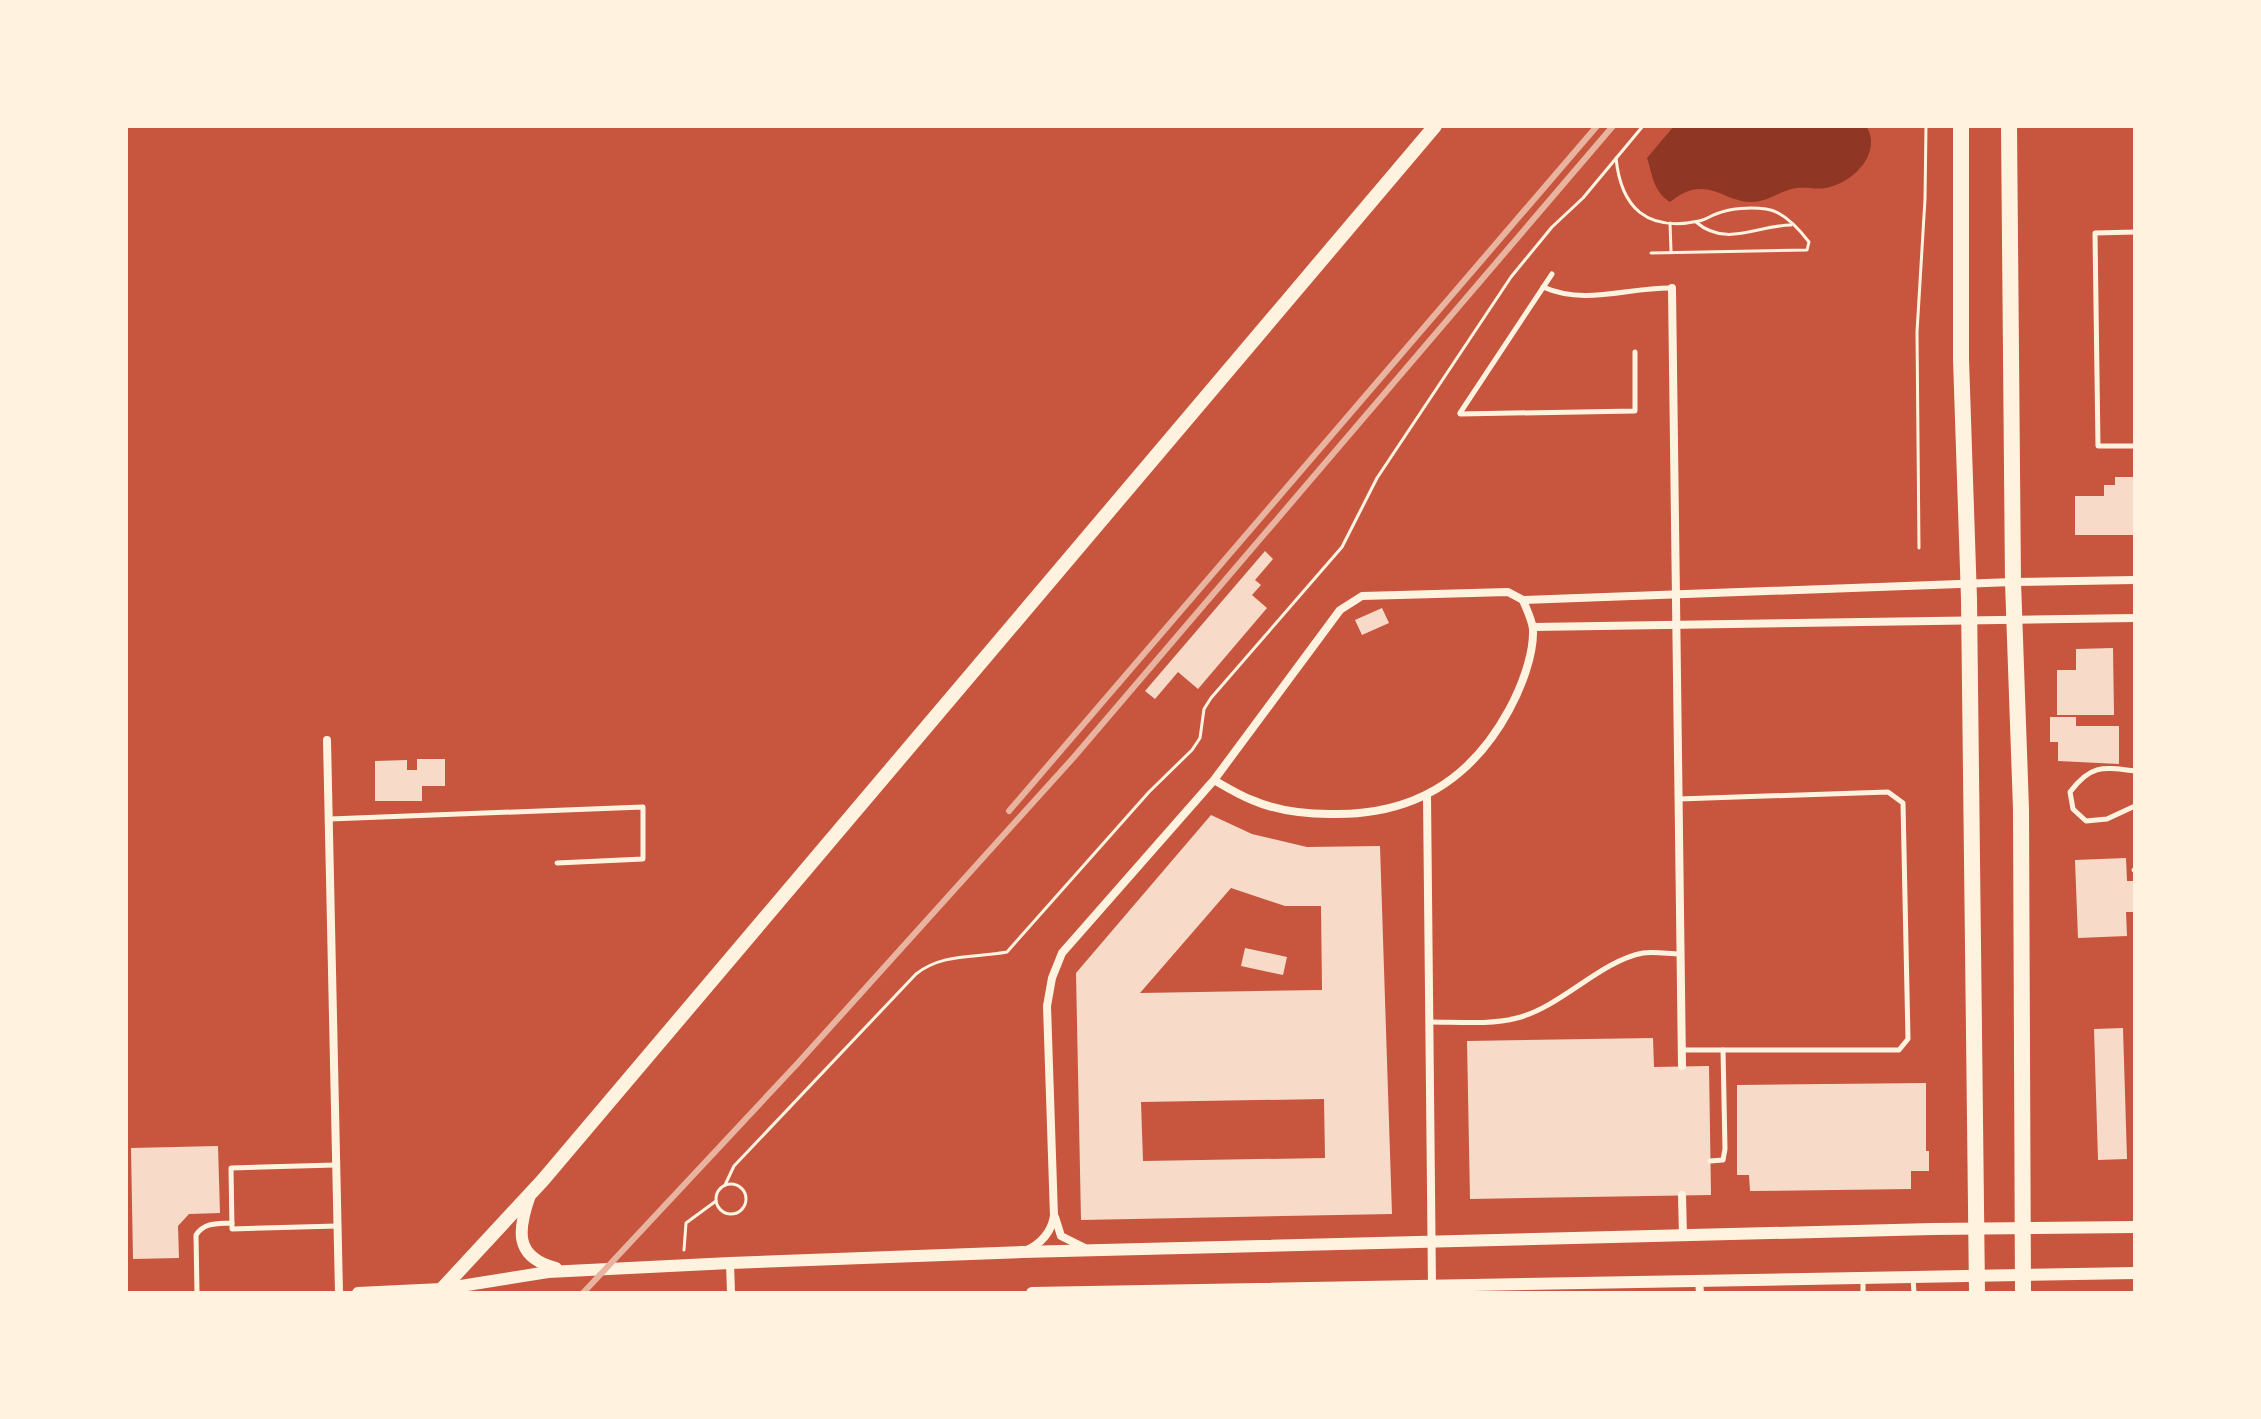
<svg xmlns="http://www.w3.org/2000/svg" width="2261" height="1419" viewBox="0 0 2261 1419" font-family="Quicksand,sans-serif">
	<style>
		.water { fill: #8f3625 }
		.building { fill: #f7dbc8; fill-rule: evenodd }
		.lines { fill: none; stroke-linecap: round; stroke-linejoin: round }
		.path { stroke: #fff3e0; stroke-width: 3 }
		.service { stroke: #fff3e0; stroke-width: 5 }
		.minor { stroke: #fff3e0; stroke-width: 8 }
		.secondary { stroke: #fff3e0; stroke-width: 12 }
		.primary { stroke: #fff3e0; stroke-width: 14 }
		.trunk { stroke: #fff3e0; stroke-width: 16 }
		.rail { stroke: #e9b49f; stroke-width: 6 }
	</style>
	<rect width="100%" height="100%" fill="#c8553d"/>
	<!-- water -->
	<path class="water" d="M1674,126H1866C1882,150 1857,179 1833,186C1821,191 1809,187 1797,188C1782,189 1770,202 1750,202C1733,202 1720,190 1703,189C1690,188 1680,194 1670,202C1653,191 1653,176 1647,158Z"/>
	<!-- building -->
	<g class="building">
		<polygon points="2115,477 2135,477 2135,535 2075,535 2075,496 2104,496 2104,485 2115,485"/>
		<polygon points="1265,551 1273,559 1255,580 1261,585 1252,595 1267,608 1198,689 1178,672 1155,699 1145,691"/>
		<polygon points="1382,608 1389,623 1362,635 1355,620"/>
		<polygon points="2113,648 2114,715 2057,715 2057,670 2076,670 2076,649"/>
		<polygon points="2050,717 2076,717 2076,726 2119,726 2119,764 2058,761 2058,742 2050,742"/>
		<polygon points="417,759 445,759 445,786 422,786 422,801 375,801 375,761 407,760 407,770 417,770"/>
		<path d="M1211,815L1252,834L1307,847L1380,846L1392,1214L1081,1220L1076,973ZM1231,888L1285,906H1321L1322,990L1140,993ZM1324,1099L1325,1158L1143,1161L1141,1102Z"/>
		<polygon points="2126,858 2127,881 2135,881 2135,912 2126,912 2127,936 2078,938 2075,860"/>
		<polygon points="1245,948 1287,957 1283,975 1241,966"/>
		<polygon points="2123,1028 2127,1159 2098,1160 2094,1029"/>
		<polygon points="1653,1038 1654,1067 1709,1066 1711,1195 1470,1199 1467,1041"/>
		<polygon points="1926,1083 1926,1151 1929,1151 1929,1171 1911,1171 1911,1189 1750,1191 1749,1175 1737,1175 1737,1085"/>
		<polygon points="218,1146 220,1213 189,1214 178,1226 179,1258 133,1259 131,1148"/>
	</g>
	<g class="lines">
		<!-- path -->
		<g class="path">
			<path d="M1616,158C1621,208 1647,232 1699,221C1706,220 1710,216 1716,214C1730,208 1751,207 1766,209C1783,211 1799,229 1809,242L1807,250L1651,253"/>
			<path d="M1696,222C1726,248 1758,225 1791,225"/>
			<polyline points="1670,223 1671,251"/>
			<polyline points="1919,548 1917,332 1925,199 1926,126"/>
			<circle cx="731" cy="1199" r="15"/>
			<path d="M725,1185L734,1166L916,974C942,953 975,958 1007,952L1149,792L1192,750L1200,738L1204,709L1211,698L1342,547L1377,478L1511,277L1552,227L1583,198L1643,126"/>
			<polyline points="684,1250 686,1223 716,1201"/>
		</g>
		<!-- service -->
		<g class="service">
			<polyline points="2135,232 2095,233 2098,446 2135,446"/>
			<path d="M1543,287C1586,306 1628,287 1672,288"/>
			<polyline points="1460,413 1552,274"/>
			<polyline points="1460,414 1635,411 1635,352"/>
			<path d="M2135,771C2103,767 2091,764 2070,792L2073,809L2086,821L2107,819L2135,806"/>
			<polyline points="1679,799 1888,792 1903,803 1908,1039 1899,1050 1682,1050"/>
			<polyline points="330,819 643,807 643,859 557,863"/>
			<polyline points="2134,870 2135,869"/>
			<path d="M1430,1022C1458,1022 1490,1025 1517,1018C1561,1007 1600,961 1643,953C1654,951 1669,954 1680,954"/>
			<polyline points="1710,1161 1723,1160 1725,1149 1723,1050"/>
			<polyline points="335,1165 231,1168 232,1229 337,1226"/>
			<polyline points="1913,1278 1914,1293"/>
			<polyline points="1863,1280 1863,1293"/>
			<path d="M197,1293L196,1235C205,1222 217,1224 232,1223"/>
		</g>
		<!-- minor -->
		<g class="minor">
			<polyline points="1672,288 1682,1066"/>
			<polyline points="1523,600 2013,582 2135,580"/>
			<polyline points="1533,627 2135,618"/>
			<polyline points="327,740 339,1293"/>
			<polyline points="1427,795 1432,1287"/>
			<polyline points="1682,1195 1683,1237"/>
			<polyline points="1055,1217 1061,1236 1085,1248"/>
			<path d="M1025,1251C1041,1244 1051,1233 1054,1216L1047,1006L1052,978L1062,953L1214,780L1340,610L1362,596L1508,592L1523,600C1526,608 1532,620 1533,629C1534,655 1521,688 1509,710C1470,782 1411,816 1330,814C1304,814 1275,810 1252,800C1239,795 1226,787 1214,780"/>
			<polyline points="730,1263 731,1293"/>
			<polyline points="1699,1281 1700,1293"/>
		</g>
		<!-- secondary -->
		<g class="secondary">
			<path d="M530,1195C518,1229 513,1257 556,1268"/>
			<polyline points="358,1293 442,1289 548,1272 730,1263 1022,1252 1932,1229 2135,1227"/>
			<polyline points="1032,1293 2135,1273"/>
		</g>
		<!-- primary -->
		<polyline class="primary" points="442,1289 543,1180 1435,126"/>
		<!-- trunk -->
		<g class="trunk">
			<polyline points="1961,126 1961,359 1969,599 1977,1293"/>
			<polyline points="2009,126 2013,582 2021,809 2023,1293"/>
		</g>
		<!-- rail -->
		<g class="rail">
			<polyline points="1009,811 1597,126"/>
			<polyline points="583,1293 797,1064 1074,757 1613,126"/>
		</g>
	</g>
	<!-- border -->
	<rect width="2261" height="1419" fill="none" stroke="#fff3e0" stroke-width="256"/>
</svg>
